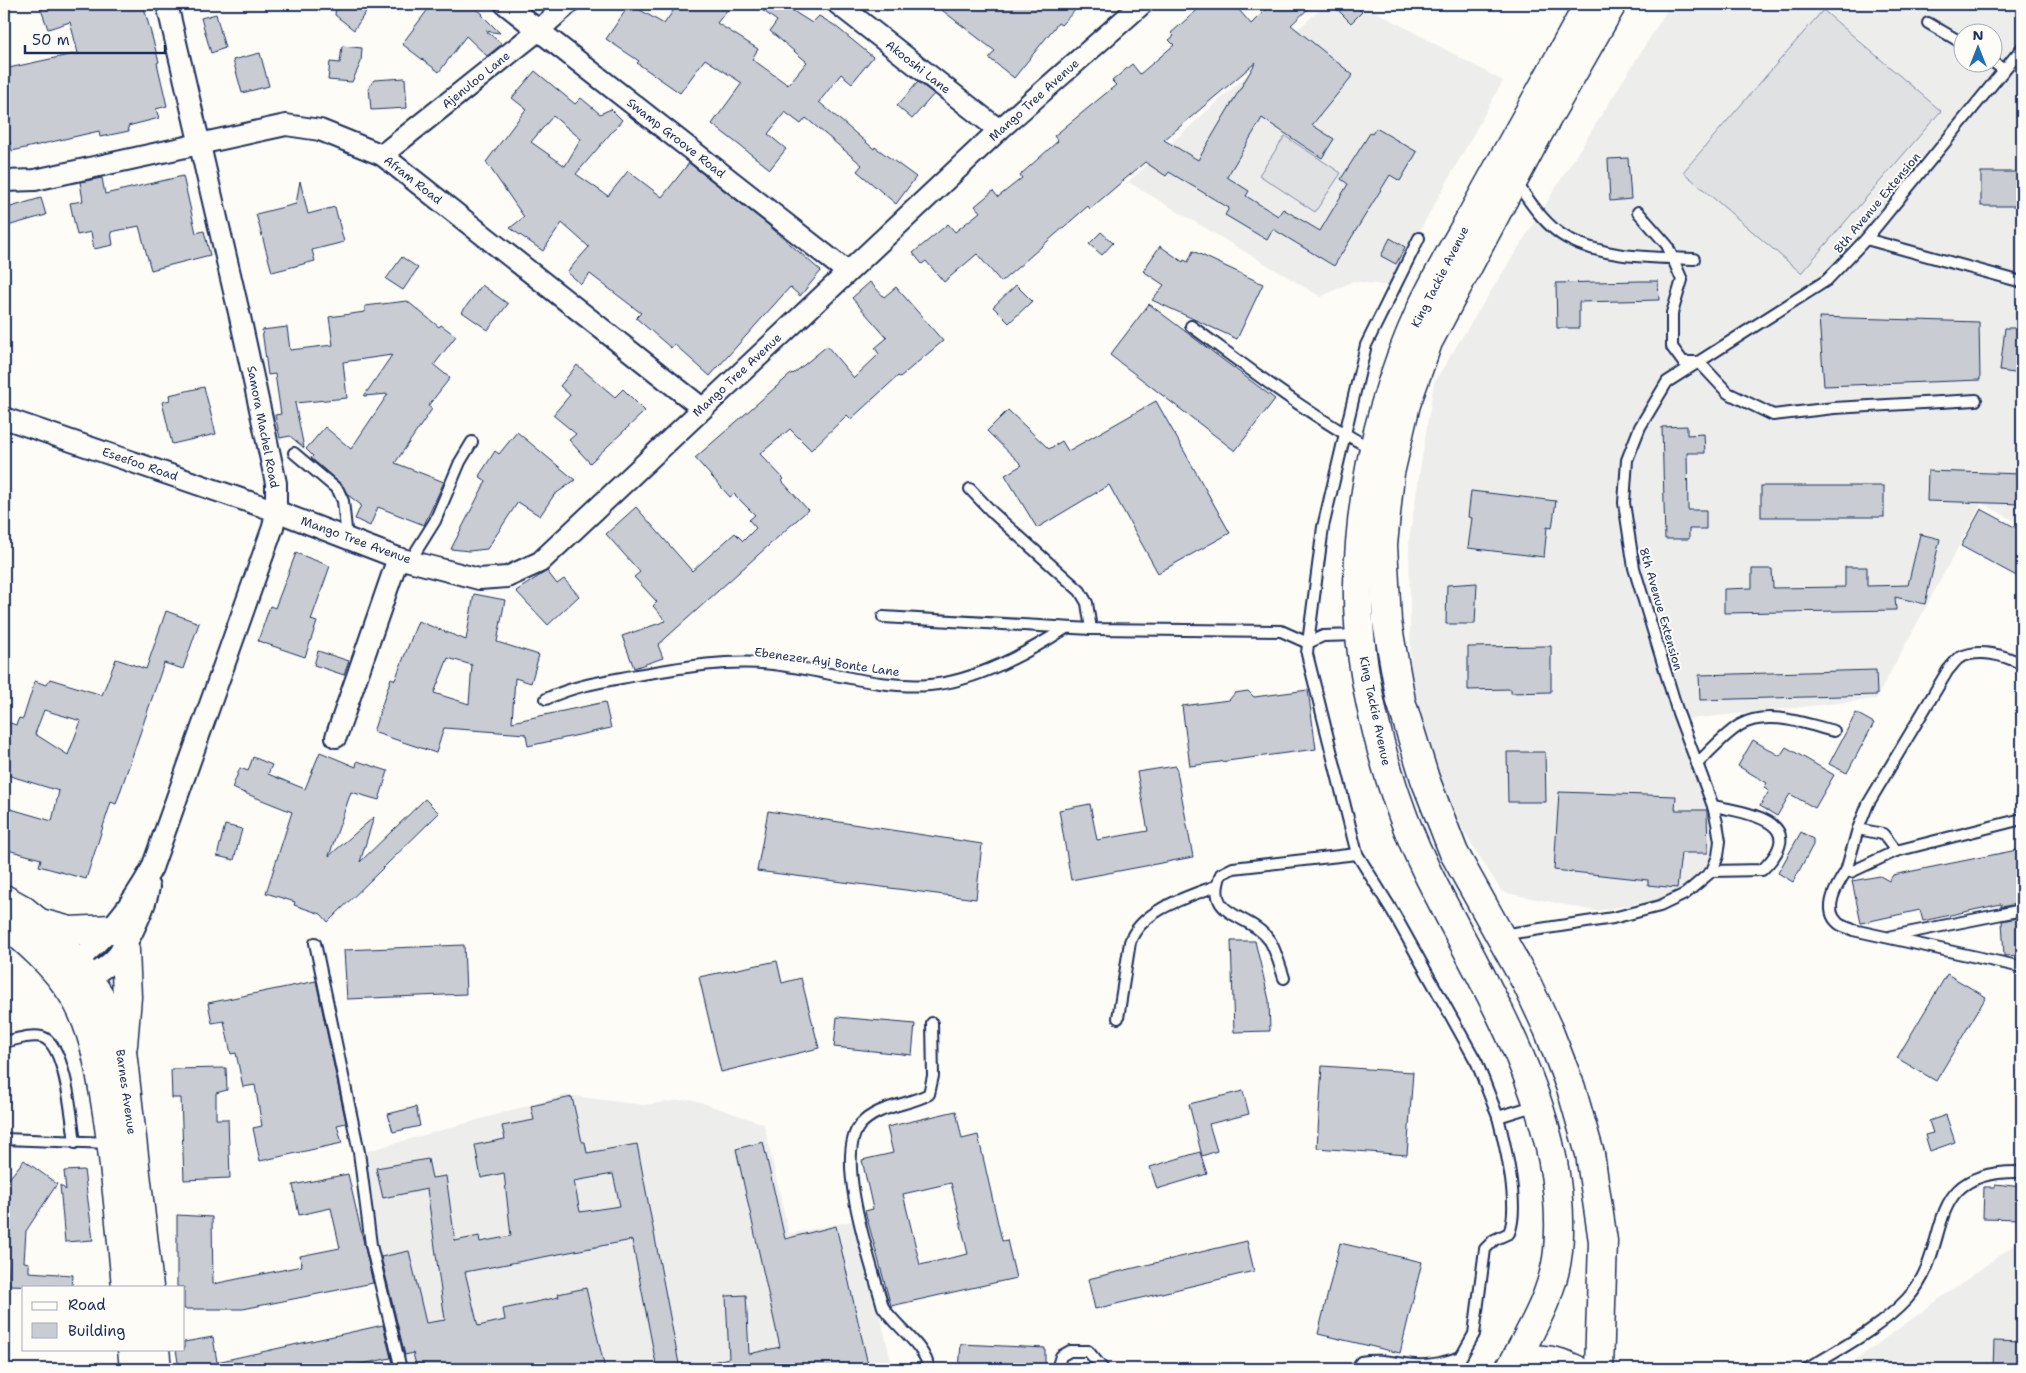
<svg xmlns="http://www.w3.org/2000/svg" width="2026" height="1373" viewBox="0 0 2026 1373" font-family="'Shantell Sans',sans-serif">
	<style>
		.built { fill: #edeeec; fill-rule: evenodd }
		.grass { fill: #e0e1e3; stroke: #7e88a0 }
		.building { fill: #c9ccd3; stroke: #1b2f5e; fill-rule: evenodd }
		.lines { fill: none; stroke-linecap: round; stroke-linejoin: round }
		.service-casing { stroke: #1b2f5e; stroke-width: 14 }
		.minor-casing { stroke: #1b2f5e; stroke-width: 24 }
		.secondary-casing { stroke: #1b2f5e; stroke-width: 31 }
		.service { stroke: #fdfcf7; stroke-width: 10 }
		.minor { stroke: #fdfcf7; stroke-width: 20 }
		.secondary { stroke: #fdfcf7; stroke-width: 28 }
		.labels { text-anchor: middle; stroke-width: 4; stroke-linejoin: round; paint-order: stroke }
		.street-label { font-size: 12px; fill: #1b2f5e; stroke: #fdfcf7 }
	</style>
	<rect width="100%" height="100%" fill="#fdfcf7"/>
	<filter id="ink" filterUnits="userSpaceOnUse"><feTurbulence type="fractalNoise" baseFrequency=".02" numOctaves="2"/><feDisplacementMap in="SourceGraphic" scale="10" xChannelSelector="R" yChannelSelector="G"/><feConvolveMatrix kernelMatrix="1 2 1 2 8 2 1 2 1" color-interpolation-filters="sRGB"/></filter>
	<g filter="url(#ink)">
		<!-- built -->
		<g class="built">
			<polygon points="1326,4 1362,4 1503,81 1389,286 1353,281 1321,297 1128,182"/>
			<path d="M1671,4H2022V525L1982,503L1876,699L1680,720L1718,820L1709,861L1689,895L1595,911L1502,892L1447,805L1411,691L1409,540L1434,382ZM1964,32H1994V62H1964Z"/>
			<polygon points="565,1095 643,1105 691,1099 764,1124 789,1234 857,1220 893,1369 402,1369 357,1154"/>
			<polygon points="2022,1239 2022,1369 1843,1369"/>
		</g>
		<!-- grass -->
		<g class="grass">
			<polygon points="1823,10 1941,111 1801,273 1683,172"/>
			<polygon points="1285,136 1341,173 1315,212 1259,175"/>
		</g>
		<!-- building -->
		<g class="building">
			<polygon points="39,4 143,4 159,62 157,63 167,106 156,109 159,118 128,126 129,131 100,137 99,131 12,151 6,126 4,126 4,69 78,53 70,22 48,29"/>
			<polygon points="336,4 371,4 354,30 335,15"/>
			<polygon points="432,4 470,4 483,14 482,15 500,33 486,31 502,44 487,56 466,36 439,72 402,44"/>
			<polygon points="630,4 664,24 678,4 732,4 717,23 758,49 752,59 788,85 807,62 770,31 777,21 754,4 782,4 812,23 819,16 834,25 873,57 852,83 841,74 819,102 874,149 875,147 916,177 896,204 857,171 862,165 806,118 801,124 785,112 768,134 786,149 770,169 712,124 742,83 705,59 680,93 637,63 639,61 606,39"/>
			<polygon points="934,4 1081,4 1061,25 1058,23 1014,78 989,58 995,51"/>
			<path d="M1204,4H1234L1251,24L1271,4H1313L1291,25L1353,75L1312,125L1334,139L1322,158L1262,118L1227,177L1249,191L1246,196L1278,216L1283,209L1320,231L1348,184L1341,179L1370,133L1372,134L1376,128L1417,152L1400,181L1390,175L1334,266L1273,229L1267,240L1225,215L1229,208L1169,172L1166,176L1145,162L1090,209L1088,206L1001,282L977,254L944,282L926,261L922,264L913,253L948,224L955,232L980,212L975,206L993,191L998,197L1022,178L1020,175L1058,141L1054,136L1116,85L1112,81L1132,64L1140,74L1174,45L1169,40L1174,36L1171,33ZM1256,62L1198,160L1164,140Z"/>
			<polygon points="1332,4 1354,4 1362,12 1351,23"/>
			<polygon points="216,14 225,48 211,53 201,18"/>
			<polygon points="342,46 362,48 361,62 352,82 328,80 330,62 340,63"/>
			<polygon points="260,53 269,86 242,93 233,60"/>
			<path d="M535,71L575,104L581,98L600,114L611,109L622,120L576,174L608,196L628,171L662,197L689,163L767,224L821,271L800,296L790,287L710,376L674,344L671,348L636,318L641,313L590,274L581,284L567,272L589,247L562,223L543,251L510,228L524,217L486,162L526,109L512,98ZM553,116L581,139L565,166L531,142Z"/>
			<polygon points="405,78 407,108 371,110 369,87 374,80"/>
			<polygon points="918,82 934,94 912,119 897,106"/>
			<polygon points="1628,158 1631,199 1610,201 1608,159"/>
			<rect x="1981" y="172" width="41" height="34"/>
			<polygon points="183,176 196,233 204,231 210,255 151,270 139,226 111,232 113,245 94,249 91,232 77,235 70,203 83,201 80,182 102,178 105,194"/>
			<polygon points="300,181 308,214 335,207 344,242 312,250 315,261 272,272 256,214 296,204"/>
			<polygon points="41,198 46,215 4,227 4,209"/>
			<polygon points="1101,232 1113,243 1102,255 1089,244"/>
			<polygon points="1390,238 1405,247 1396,264 1381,256"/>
			<polygon points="1160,246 1183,262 1184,260 1188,262 1193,251 1263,284 1237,339 1152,300 1164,285 1143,271"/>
			<polygon points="402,257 418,268 403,290 386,279"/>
			<polygon points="1639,281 1658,281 1659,300 1579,302 1579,328 1557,328 1556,283"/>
			<polygon points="870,282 884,297 896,287 943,341 900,377 898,376 851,419 847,415 811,450 790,429 760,454 784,479 782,481 808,510 658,645 663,658 634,668 622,636 666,621 653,606 657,602 634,577 640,572 606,534 636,507 692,571 735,533 743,541 756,528 749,520 755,515 734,494 730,497 695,458 792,373 793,374 827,346 854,378 879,354 875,348 887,338 852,298"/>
			<polygon points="482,285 508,304 488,330 462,312"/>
			<polygon points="1016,285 1032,301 1009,323 993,307"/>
			<polygon points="407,301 439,327 441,325 456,336 434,365 450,378 428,406 432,409 395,463 444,482 424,525 378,507 370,526 355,519 361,505 348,495 342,485 311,458 313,456 306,449 325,427 351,449 388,394 364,396 392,355 343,362 347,398 295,403 304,448 290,436 280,438 275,415 281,414 275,374 268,375 262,330 287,327 290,350 333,345 329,317 365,312 365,306"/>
			<polygon points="1149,304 1275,399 1235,451 1110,355"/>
			<polygon points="1819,317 1979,322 1980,380 1824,386"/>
			<polygon points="2005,328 2022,328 2022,374 2000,371"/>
			<polygon points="577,365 615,397 623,389 645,411 590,463 569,440 576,434 553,415 570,395 560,386"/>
			<polygon points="204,387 216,434 172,444 162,402 170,400 169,395"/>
			<polygon points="1156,401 1230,533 1158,573 1109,485 1037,528 1005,475 1022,465 987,431 1008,410 1049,449 1062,441 1068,451"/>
			<polygon points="1687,426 1687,435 1704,434 1705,453 1687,453 1688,510 1706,510 1706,529 1689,529 1689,539 1665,539 1662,427"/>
			<polygon points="517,432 575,480 554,495 540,516 518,502 487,549 469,551 451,549 486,481 479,476 495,451 499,454"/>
			<polygon points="1928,471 2022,474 2022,504 1927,501"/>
			<rect x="1761" y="486" width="123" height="31"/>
			<polygon points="1471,491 1556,501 1552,528 1547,527 1544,557 1468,548 1472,518 1468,517"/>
			<polygon points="1981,509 2022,531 2022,579 1961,546"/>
			<polygon points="1920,534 1940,539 1925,604 1895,597 1896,610 1724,613 1724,589 1752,588 1752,569 1772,569 1773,588 1845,587 1845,567 1867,567 1867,586 1908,585"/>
			<polygon points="296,553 330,566 311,620 317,622 305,657 258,641 270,606 275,608"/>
			<polygon points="547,571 557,584 564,579 579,596 548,625 516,591"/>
			<polygon points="1477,583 1475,624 1446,624 1447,585"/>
			<path d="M474,594L505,600L497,642L539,655L531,683L515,678L512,722L605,702L611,728L528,746L526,734L444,728L436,753L373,732L391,678L395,680L418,621L466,640ZM448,658L472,665L469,704L434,693Z"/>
			<path d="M166,611L199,623L183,669L164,663L116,804L111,802L86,879L39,866L41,859L4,849V807L52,821L59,791L4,774V721L16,725L19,718L23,719L35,681L46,685L50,679L102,695L116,659L146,669ZM44,710L81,721L68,755L35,734Z"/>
			<polygon points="1551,646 1551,692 1511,693 1511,689 1468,690 1468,647"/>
			<polygon points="318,651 349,661 344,675 314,665"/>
			<polygon points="1876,670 1877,695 1700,700 1699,675"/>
			<polygon points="1308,690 1316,749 1190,766 1182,706 1229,700 1235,693 1248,691 1254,697"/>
			<polygon points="1856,713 1874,723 1847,773 1829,764"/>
			<polygon points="1753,740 1780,756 1786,747 1834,775 1815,808 1790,794 1777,816 1760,806 1769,791 1764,788 1767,783 1738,766"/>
			<polygon points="320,752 356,767 357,761 388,771 379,800 351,792 329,856 374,817 360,862 425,799 439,813 328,922 321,914 294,905 295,902 266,893 292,812 232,788 240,768 248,771 253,757 272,765 268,774 305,789"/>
			<polygon points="1507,752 1545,752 1546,802 1508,802"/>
			<polygon points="1176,766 1193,857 1071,880 1059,810 1090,804 1097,840 1148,831 1137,772"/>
			<polygon points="1559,792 1676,796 1675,810 1707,810 1708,853 1681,853 1677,888 1648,885 1648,880 1554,870"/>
			<polygon points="768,811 982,844 976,899 757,871"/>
			<polygon points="225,825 242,829 234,860 217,856"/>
			<polygon points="1801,832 1813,839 1813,845 1793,882 1778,873"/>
			<polygon points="2022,849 2022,903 2001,907 2001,904 1923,921 1920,910 1861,923 1852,881 1880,876 1889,881 1893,875"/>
			<polygon points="2022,917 2022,955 2004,956 2002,921"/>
			<polygon points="1231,941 1255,941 1269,1000 1270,1031 1234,1032"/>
			<polygon points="464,945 466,994 347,999 344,950"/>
			<polygon points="777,961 782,983 801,978 819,1048 721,1072 699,977"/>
			<polygon points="1947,974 1986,997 1936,1081 1897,1058"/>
			<polygon points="316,981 346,1123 337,1125 342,1143 260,1161 253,1128 262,1126 255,1085 243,1087 236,1053 231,1054 224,1021 212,1023 208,1003"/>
			<polygon points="837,1017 915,1024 912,1055 834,1047"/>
			<polygon points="1322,1066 1413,1072 1407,1155 1317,1148"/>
			<polygon points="226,1068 227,1090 216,1093 216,1119 228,1119 230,1178 184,1180 181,1098 172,1098 171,1069"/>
			<polygon points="1243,1091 1249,1114 1209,1124 1217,1151 1202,1156 1189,1104"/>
			<path d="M572,1097L582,1142H585L587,1153L637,1144L680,1369H657L632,1240L465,1272L478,1326L505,1320L503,1309L559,1297L558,1294L586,1288L605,1369H528L527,1365L508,1369H417L413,1353L405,1355L381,1257L409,1251L426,1323L445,1320L427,1189L383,1198L376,1168L428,1159L432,1178L446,1176L455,1241L479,1236L480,1242L511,1236L504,1173L481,1178L475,1145L505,1139L502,1126L534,1120L531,1106ZM613,1174L620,1206L580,1212L574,1181Z"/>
			<polygon points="416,1107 420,1126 393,1132 388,1114"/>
			<path d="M956,1111L962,1139L978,1135L1002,1241L1007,1240L1016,1278L891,1306L865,1211L873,1209L862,1160L893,1153L887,1127ZM951,1183L968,1254L920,1265L903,1194Z"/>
			<polygon points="1946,1115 1955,1142 1930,1151 1925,1135 1933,1133 1929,1121"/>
			<polygon points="763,1142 785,1239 836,1226 869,1369 801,1369 800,1363 773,1369 709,1369 708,1363 729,1358 726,1296 746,1295 749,1354 780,1347 736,1149"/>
			<polygon points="1200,1152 1207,1174 1157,1189 1150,1167"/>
			<polygon points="24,1160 57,1184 26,1231 24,1262 29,1263 29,1272 73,1275 72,1287 9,1285 7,1242 4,1241 4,1201 7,1195 5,1192 8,1180"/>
			<polygon points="84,1170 93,1240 65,1242 60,1185 66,1190 64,1171"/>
			<polygon points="348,1174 373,1283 243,1309 184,1309 184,1287 177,1287 177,1215 212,1217 213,1284 302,1266 300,1256 340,1248 331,1208 299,1215 293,1185"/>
			<polygon points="1995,1184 2022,1187 2022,1219 1983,1218 1984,1187 1995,1187"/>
			<polygon points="1247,1241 1254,1271 1095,1309 1088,1279"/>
			<polygon points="1340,1243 1422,1262 1400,1353 1318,1334"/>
			<polygon points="383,1325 391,1358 337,1369 179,1369 176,1349 184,1349 184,1342 213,1337 217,1362"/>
			<polygon points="1994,1341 2022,1342 2022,1369 1993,1369"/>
			<polygon points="961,1344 1045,1348 1045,1369 959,1369"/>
		</g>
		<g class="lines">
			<defs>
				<g id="service">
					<polyline points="1928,23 1964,44"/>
					<polyline points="1993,62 2004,70"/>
					<path d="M1516,182C1530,202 1545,226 1567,238C1606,259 1651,257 1694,259"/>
					<polyline points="1638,212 1667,245 1682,280 1672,313 1672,347 1683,362 1699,362 1728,393 1773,415 1834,408 1976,400"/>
					<polyline points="1866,239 2022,282"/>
					<path d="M1191,326C1250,369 1308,415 1372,449"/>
					<polyline points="294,453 338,490 343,501 347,538"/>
					<polyline points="970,489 993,513 1080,591 1087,603 1091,629"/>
					<polyline points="410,561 435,521 460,462 472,442"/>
					<polyline points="883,617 1091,629 1281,631 1308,643 1323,527 1366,345 1419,238"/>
					<polyline points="1359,635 1323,636 1308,643 1307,654 1357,854 1393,912 1477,1063 1498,1117 1537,1105"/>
					<path d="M2022,664C2004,655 1979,648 1959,658C1955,661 1951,667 1948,670L1868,804L1858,829L1846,871L1851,872L1896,851L2022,819"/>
					<path d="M546,699C575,685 606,681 637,675C683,667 727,659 773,664C826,670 877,689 930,685C977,681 1027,653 1066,628"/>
					<path d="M1697,764C1710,751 1724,735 1740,725C1767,709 1806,724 1834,731"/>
					<polyline points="1858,829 1883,834 1896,851"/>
					<path d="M1712,871L1762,870C1812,822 1748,813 1713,806"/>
					<path d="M1846,871C1837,885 1822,909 1838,923C1841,926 1849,928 1853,930L2022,967"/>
					<polyline points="1501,935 1613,918 1660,906 1685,894 1712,871 1718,856 1720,841 1717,823 1713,806 1678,713 1634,568 1624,503 1627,460 1640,427 1667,382 1827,280 1866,239 2022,48"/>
					<polyline points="1892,936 2022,910"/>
					<polyline points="315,943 359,1152 371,1245 401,1369"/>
					<path d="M1284,978C1280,966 1276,951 1270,941C1250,912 1204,919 1221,874L1233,868L1357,854"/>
					<path d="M1118,1018L1130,942C1141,910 1187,897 1216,886"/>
					<path d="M4,1042C15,1040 30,1034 42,1037C66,1044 72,1121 75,1143"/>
					<polyline points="4,1139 110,1143"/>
					<path d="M929,1369C925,1345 896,1327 883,1307C873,1269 833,1157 860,1125C878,1105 907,1106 929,1094L933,1076L932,1023"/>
					<polyline points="1057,1369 1061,1356 1070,1351 1088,1351 1103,1369"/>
					<path d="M1356,1369L1361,1362C1382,1358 1395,1364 1415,1365C1432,1366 1446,1362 1461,1357L1474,1334L1485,1249L1494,1240L1509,1233C1520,1207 1505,1144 1498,1117"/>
					<path d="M1807,1369C1841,1348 1879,1329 1907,1299C1956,1246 1917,1169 2022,1172"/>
				</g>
				<g id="minor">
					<polyline points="505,4 846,271"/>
					<polyline points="838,4 999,130"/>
					<polyline points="382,155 539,30 568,4"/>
					<polyline points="4,181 35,180 286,125 320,130 382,155 702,408"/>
					<polyline points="4,418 276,511 398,558 479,579 507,577 540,562 999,130 1142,4"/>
					<polyline points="336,737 398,558"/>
					<path d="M67,970C103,941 130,909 152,868L273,527L276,511V483L240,317L167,4"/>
					<path d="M75,983C110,969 123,955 138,920C143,909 147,899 149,887"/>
				</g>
				<g id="secondary">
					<polyline points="4,899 22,909 38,922 77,962 99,995 122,1051 149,1287"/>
					<path d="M4,922C26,941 51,962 68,987C94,1023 100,1070 107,1113C116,1171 121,1229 126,1287"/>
					<polyline points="40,923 70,931 112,929"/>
					<polyline points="123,1045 127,997 125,950"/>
					<polyline points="132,1349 134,1369"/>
					<polyline points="155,1349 157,1369"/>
					<path d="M1512,1366C1531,1330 1554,1293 1558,1251C1570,1115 1486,991 1428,874C1388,793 1356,675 1358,584C1360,488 1382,393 1422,307C1441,267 1465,229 1486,190C1520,128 1554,66 1589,4"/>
					<path d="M1509,1369C1528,1354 1555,1359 1575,1369"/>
					<polyline points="1599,1369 1603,1241 1590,1154 1571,1088 1548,1029 1527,984 1454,853 1425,779 1401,701 1387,622 1383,545 1390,473 1406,404 1428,342 1538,134 1612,4"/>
				</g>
			</defs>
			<!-- service casing -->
			<use href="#service" class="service-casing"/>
			<!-- minor casing -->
			<use href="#minor" class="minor-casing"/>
			<!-- secondary casing -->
			<use href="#secondary" class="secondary-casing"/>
			<!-- service -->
			<use href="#service" class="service"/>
			<!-- minor -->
			<use href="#minor" class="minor"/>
			<!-- secondary -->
			<use href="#secondary" class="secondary"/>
		</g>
	</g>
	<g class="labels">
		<!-- street labels -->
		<g class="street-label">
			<text transform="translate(918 67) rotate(38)" y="4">Akooshi Lane</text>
			<text transform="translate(476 80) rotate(-39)" y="4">Ajenuloo Lane</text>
			<text transform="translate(1034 100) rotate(-42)" y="4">Mango Tree Avenue</text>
			<text transform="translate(676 138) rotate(38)" y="4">Swamp Groove Road</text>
			<text transform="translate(413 180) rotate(38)" y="4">Afram Road</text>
			<text transform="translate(1877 203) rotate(-50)" y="4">8th Avenue Extension</text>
			<text transform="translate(1440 277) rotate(-63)" y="4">King Tackie Avenue</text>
			<text transform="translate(737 375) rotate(-43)" y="4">Mango Tree Avenue</text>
			<text transform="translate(263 427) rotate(79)" y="4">Samora Machel Road</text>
			<text transform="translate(140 464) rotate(19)" y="4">Eseefoo Road</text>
			<text transform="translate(356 540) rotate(20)" y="4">Mango Tree Avenue</text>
			<text transform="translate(1661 609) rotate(74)" y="4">8th Avenue Extension</text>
			<text transform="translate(827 662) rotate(8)" y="4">Ebenezer Ayi Bonte Lane</text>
			<text transform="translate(1375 711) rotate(78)" y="4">King Tackie Avenue</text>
			<text transform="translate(126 1092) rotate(82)" y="4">Barnes Avenue</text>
		</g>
	</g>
	<!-- margin -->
	<rect width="2026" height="1373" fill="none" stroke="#fdfcf7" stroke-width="20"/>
	<rect x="10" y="10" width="2006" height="1353" fill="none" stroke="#1b2f5e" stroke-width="2" filter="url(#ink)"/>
	<!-- legend -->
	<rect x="22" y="1286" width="162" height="65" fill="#fdfcf7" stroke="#a3aaba"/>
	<rect x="32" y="1302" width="25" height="8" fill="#fdfcf7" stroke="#a3aaba"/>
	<text x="68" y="1310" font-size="15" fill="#1b2f5e">Road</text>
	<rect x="32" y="1323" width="25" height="15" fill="#c9ccd3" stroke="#a3aaba"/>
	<text x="68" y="1336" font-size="15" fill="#1b2f5e">Building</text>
	<!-- north arrow -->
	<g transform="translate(1978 48)"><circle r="24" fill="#fdfcf7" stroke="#a3aaba"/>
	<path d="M0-4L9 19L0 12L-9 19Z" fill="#1f6fb2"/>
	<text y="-8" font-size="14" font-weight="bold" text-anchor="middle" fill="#1b2f5e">N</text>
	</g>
	<!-- scale -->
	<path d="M25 45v8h140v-8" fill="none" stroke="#1b2f5e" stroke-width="2.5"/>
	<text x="32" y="45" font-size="15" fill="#1b2f5e" stroke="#fdfcf7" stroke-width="4" paint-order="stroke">50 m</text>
</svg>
